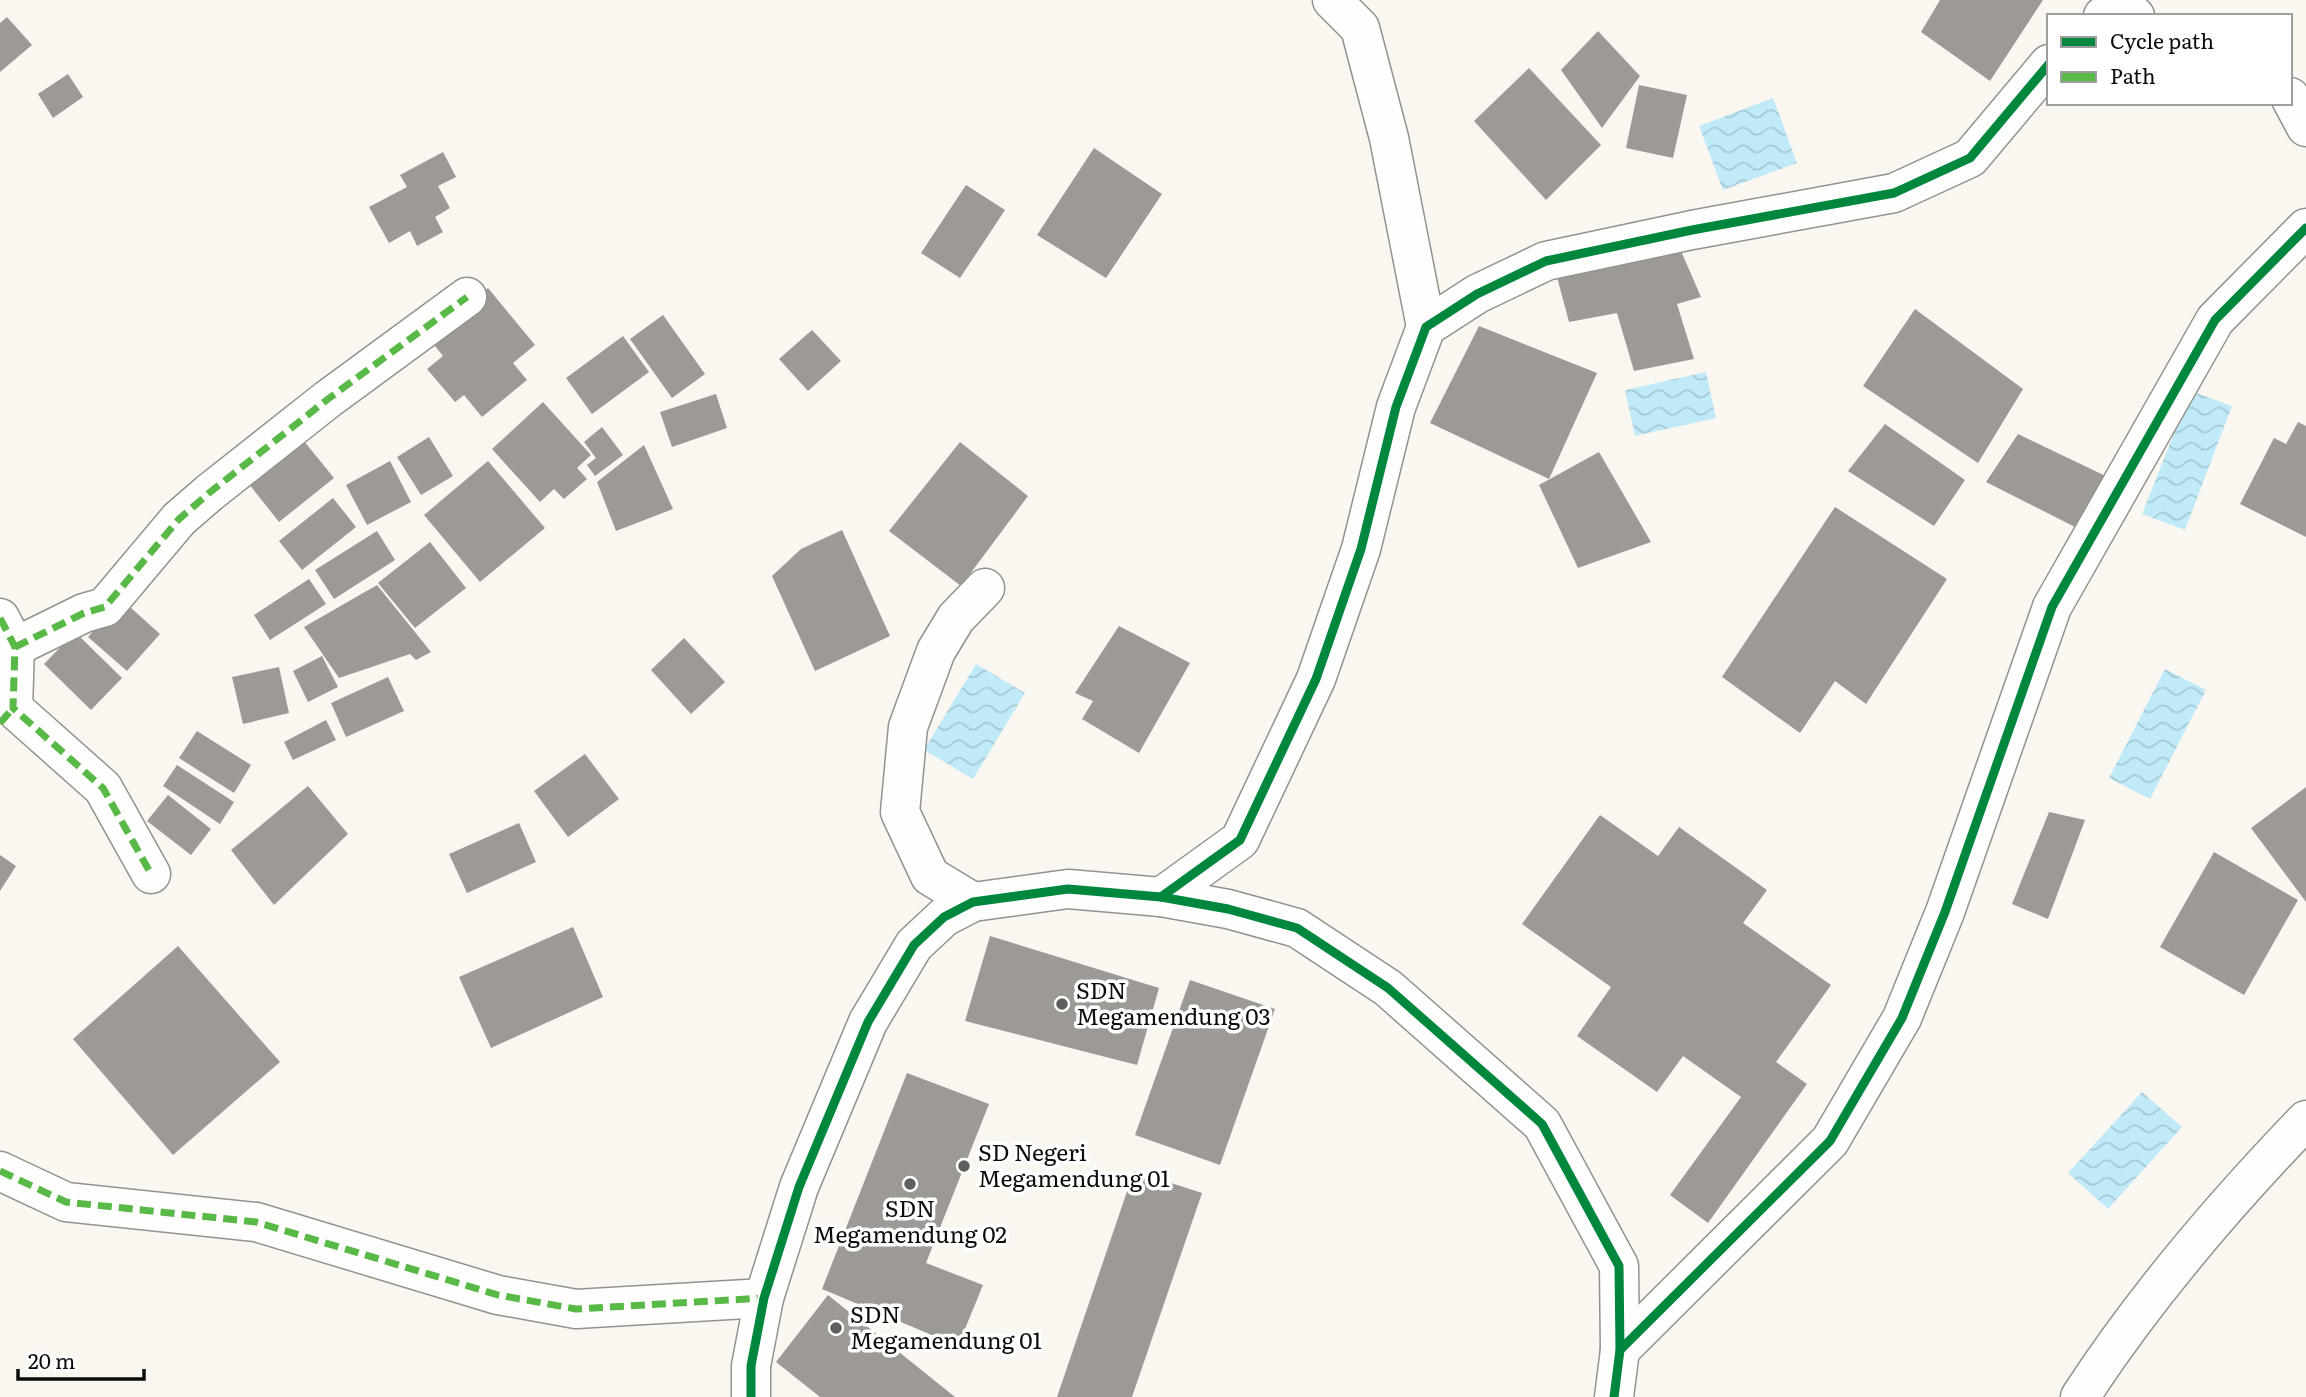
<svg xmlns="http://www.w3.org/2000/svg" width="2306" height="1397" viewBox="0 0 2306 1397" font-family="Literata,serif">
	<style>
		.water { fill: url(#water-waves) }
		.building { fill: #9d9a96 }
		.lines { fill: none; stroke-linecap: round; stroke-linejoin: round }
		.minor-casing { stroke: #93928f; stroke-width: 41 }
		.tertiary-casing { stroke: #93928f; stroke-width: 41 }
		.minor { stroke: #fefefd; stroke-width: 38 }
		.tertiary { stroke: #fefefd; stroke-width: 38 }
		.quiet { stroke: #58b947; stroke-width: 7; stroke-dasharray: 14 7; stroke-linecap: butt }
		.cycleway-casing { stroke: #fff; stroke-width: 13 }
		.cycleway { stroke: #00873e; stroke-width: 9 }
		.poi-dot { fill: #5f5e5c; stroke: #fff; stroke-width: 2.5 }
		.labels { text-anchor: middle; stroke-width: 7; stroke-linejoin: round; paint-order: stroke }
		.poi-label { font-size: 23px; fill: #0c0c0c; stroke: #fff; text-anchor: start }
	</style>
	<defs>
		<pattern id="water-waves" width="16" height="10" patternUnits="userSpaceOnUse" patternTransform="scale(1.75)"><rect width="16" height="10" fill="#c1eaf9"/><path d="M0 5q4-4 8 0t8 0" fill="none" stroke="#a5c8d4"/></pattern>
	</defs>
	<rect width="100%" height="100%" fill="#faf7f0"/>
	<!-- water -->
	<g class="water">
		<polygon points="1773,98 1797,163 1723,190 1699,126"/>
		<polygon points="1706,372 1716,418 1635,436 1625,390"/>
		<polygon points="2191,391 2232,406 2185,530 2142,514"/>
		<polygon points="976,664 1025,693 973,779 924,750"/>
		<polygon points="2165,669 2206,690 2150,799 2109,778"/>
		<polygon points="2142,1092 2182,1127 2108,1209 2068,1173"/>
	</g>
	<!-- building -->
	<g class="building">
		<polygon points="1940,0 2043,0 1990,81 1921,32"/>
		<polygon points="7,17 32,45 0,72 0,23"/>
		<polygon points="1598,31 1640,76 1602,128 1561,70"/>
		<polygon points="1529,68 1601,145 1546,200 1474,121"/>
		<polygon points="68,74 83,97 53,118 38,94"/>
		<polygon points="1639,85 1687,95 1673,158 1626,148"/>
		<polygon points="1094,148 1162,194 1106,278 1037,235"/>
		<polygon points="443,152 456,177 438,186 450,208 435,217 443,232 417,246 410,231 389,243 369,207 407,187 400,175"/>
		<polygon points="966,185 1005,210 960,278 921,253"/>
		<polygon points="1681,251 1701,297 1677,304 1694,359 1634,371 1617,313 1569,322 1557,277"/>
		<polygon points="488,288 535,345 513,363 527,380 482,417 464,395 455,402 427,369 443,356 428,337"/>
		<polygon points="1915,309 2023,389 1978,463 1863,386"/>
		<polygon points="663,315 705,374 672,398 630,339"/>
		<polygon points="1479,326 1597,373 1549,479 1430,423"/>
		<polygon points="812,330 841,361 808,391 779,359"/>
		<polygon points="623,336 649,372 592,414 566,378"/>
		<polygon points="716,394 727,428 672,447 660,412"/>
		<polygon points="543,402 591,455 577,468 587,479 564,499 554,489 540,502 492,449"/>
		<polygon points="2298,422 2306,426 2306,537 2240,504 2274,438 2286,444"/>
		<polygon points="1885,424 1965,480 1934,526 1848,471"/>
		<polygon points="602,427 623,455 595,476 587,465 596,458 584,442"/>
		<polygon points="2018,434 2114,480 2079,529 1986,482"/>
		<polygon points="299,435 334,478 279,522 245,479"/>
		<polygon points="429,437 453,476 421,495 397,457"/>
		<polygon points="960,442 1028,496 961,586 889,531"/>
		<polygon points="644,445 673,509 616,531 597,482"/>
		<polygon points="1599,452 1651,542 1578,568 1539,485"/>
		<polygon points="390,461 411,502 367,525 346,485"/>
		<polygon points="488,461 545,528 480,582 424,515"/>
		<polygon points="333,498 356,527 302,570 279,541"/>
		<polygon points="1835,507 1947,579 1866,704 1835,681 1800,733 1722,677"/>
		<polygon points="842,530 890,636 815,671 772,576 801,549"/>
		<polygon points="377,531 395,560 334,599 315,570"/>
		<polygon points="430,542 466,588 415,628 378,583"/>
		<polygon points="309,579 326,604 270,640 254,615"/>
		<polygon points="377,585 431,652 416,660 410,654 339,678 304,627"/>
		<polygon points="121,599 160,634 127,671 88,637"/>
		<polygon points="1119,626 1190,663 1139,753 1082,719 1093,701 1075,693"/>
		<polygon points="75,632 122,678 91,710 44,664"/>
		<polygon points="684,638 725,682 691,714 651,670"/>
		<polygon points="322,656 338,687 308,702 293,671"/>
		<polygon points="279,667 289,713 243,724 232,677"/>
		<polygon points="388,677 404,711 346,737 331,703"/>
		<polygon points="326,720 336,740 293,760 284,742"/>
		<polygon points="197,731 251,765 234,793 179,758"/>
		<polygon points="585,754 619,799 568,837 534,791"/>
		<polygon points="177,765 234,802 220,824 163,786"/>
		<polygon points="308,786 348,834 274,905 231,850"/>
		<polygon points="2306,787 2306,902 2251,828"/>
		<polygon points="168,795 211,829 191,855 147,821"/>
		<polygon points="2049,812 2085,820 2048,919 2012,904"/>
		<polygon points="1600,815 1658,856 1679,827 1767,890 1743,923 1831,985 1776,1062 1807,1084 1708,1223 1670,1195 1741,1097 1683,1056 1657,1092 1577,1036 1611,987 1522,924"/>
		<polygon points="519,823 536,862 467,893 449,854"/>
		<polygon points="2214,852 2298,900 2244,995 2160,947"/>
		<polygon points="0,855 16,866 0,891"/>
		<polygon points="573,927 603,997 491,1048 459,977"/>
		<polygon points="990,936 1159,988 1137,1065 965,1021"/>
		<polygon points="178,946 280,1062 173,1155 73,1039"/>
		<polygon points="1190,980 1275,1009 1220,1165 1135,1135"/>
		<polygon points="907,1073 989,1104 926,1263 983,1285 958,1346 822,1289"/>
		<polygon points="1134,1171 1202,1193 1132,1397 1057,1397"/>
		<polygon points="828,1295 955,1397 820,1397 776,1362"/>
	</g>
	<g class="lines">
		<defs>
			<g id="minor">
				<polyline points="1332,0 1360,28 1389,138 1426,327"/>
				<polyline points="2103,16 2114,9 2135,16"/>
				<polyline points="2290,97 2306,127"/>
				<polyline points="0,618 15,647 13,708 103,788 151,874"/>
				<polyline points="15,647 84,613 105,607 179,519 209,493 328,399 467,297"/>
				<polyline points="1161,897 1240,840 1316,679 1361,549 1396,407 1426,327 1477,294 1546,261 1692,230 1894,193 1970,158 2049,64"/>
				<polyline points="973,902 930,876 900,812 908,727 936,651 956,618 985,588"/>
				<polyline points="0,1171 66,1202 256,1222 498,1295 576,1309 764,1298"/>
				<polyline points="1614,1397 1620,1350 1830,1141 1902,1018 1945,912 2052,607 2215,320 2306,228"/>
				<path d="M2080,1397C2145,1297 2223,1206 2306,1120"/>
			</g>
			<polyline id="tertiary" points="751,1397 751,1366 764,1298 799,1187 868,1022 914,945 944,917 973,902 1068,889 1161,897 1228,909 1297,928 1388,988 1542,1124 1619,1266 1620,1350"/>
		</defs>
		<!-- minor casing -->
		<use href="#minor" class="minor-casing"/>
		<!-- tertiary casing -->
		<use href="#tertiary" class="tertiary-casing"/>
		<!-- minor -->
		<use href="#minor" class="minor"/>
		<!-- tertiary -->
		<use href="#tertiary" class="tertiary"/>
		<!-- quiet -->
		<g class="quiet">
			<polyline points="0,618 15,647 13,708 103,788 151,874"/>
			<polyline points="15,647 84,613 105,607 179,519 209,493 328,399 467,297"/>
			<polyline points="0,723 13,708"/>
			<polyline points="0,1171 66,1202 256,1222 498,1295 576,1309 764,1298"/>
		</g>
		<defs>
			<g id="cycleway">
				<polyline points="1161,897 1240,840 1316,679 1361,549 1396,407 1426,327 1477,294 1546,261 1692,230 1894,193 1970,158 2049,64"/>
				<polyline points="751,1397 751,1366 764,1298 799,1187 868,1022 914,945 944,917 973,902 1068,889 1161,897 1228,909 1297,928 1388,988 1542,1124 1619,1266 1620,1350"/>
				<polyline points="1614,1397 1620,1350 1830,1141 1902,1018 1945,912 2052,607 2215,320 2306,228"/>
			</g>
		</defs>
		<!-- cycleway casing -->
		<use href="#cycleway" class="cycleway-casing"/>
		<!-- cycleway -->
		<use href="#cycleway" class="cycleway"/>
	</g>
	<!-- markers -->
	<g class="poi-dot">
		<circle cx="1062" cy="1004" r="7"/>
		<circle cx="964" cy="1166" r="7"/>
		<circle cx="910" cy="1184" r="7"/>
		<circle cx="836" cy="1328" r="7"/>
	</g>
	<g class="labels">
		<!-- poi labels -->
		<g class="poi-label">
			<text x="1076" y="999">SDN<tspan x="1076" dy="26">Megamendung 03</tspan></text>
			<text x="978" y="1161">SD Negeri<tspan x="978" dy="26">Megamendung 01</tspan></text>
			<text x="910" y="1217" text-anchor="middle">SDN<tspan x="910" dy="26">Megamendung 02</tspan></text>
			<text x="850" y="1323">SDN<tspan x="850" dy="26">Megamendung 01</tspan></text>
		</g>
	</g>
	<!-- legend -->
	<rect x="2047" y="14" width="245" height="91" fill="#ffffff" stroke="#9e9e9e" stroke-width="2"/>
	<rect x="2061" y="37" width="35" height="10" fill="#00873e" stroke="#9e9e9e" stroke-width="2"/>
	<text x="2110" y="49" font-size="21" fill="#0c0c0c">Cycle path</text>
	<rect x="2061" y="72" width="35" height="10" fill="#58b947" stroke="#9e9e9e" stroke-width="2"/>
	<text x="2110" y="84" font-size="21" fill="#0c0c0c">Path</text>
	<!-- scale -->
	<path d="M18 1369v10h126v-10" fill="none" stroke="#0c0c0c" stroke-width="3.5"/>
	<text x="28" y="1369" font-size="21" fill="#0c0c0c" stroke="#ffffff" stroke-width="5" paint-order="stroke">20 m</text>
</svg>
